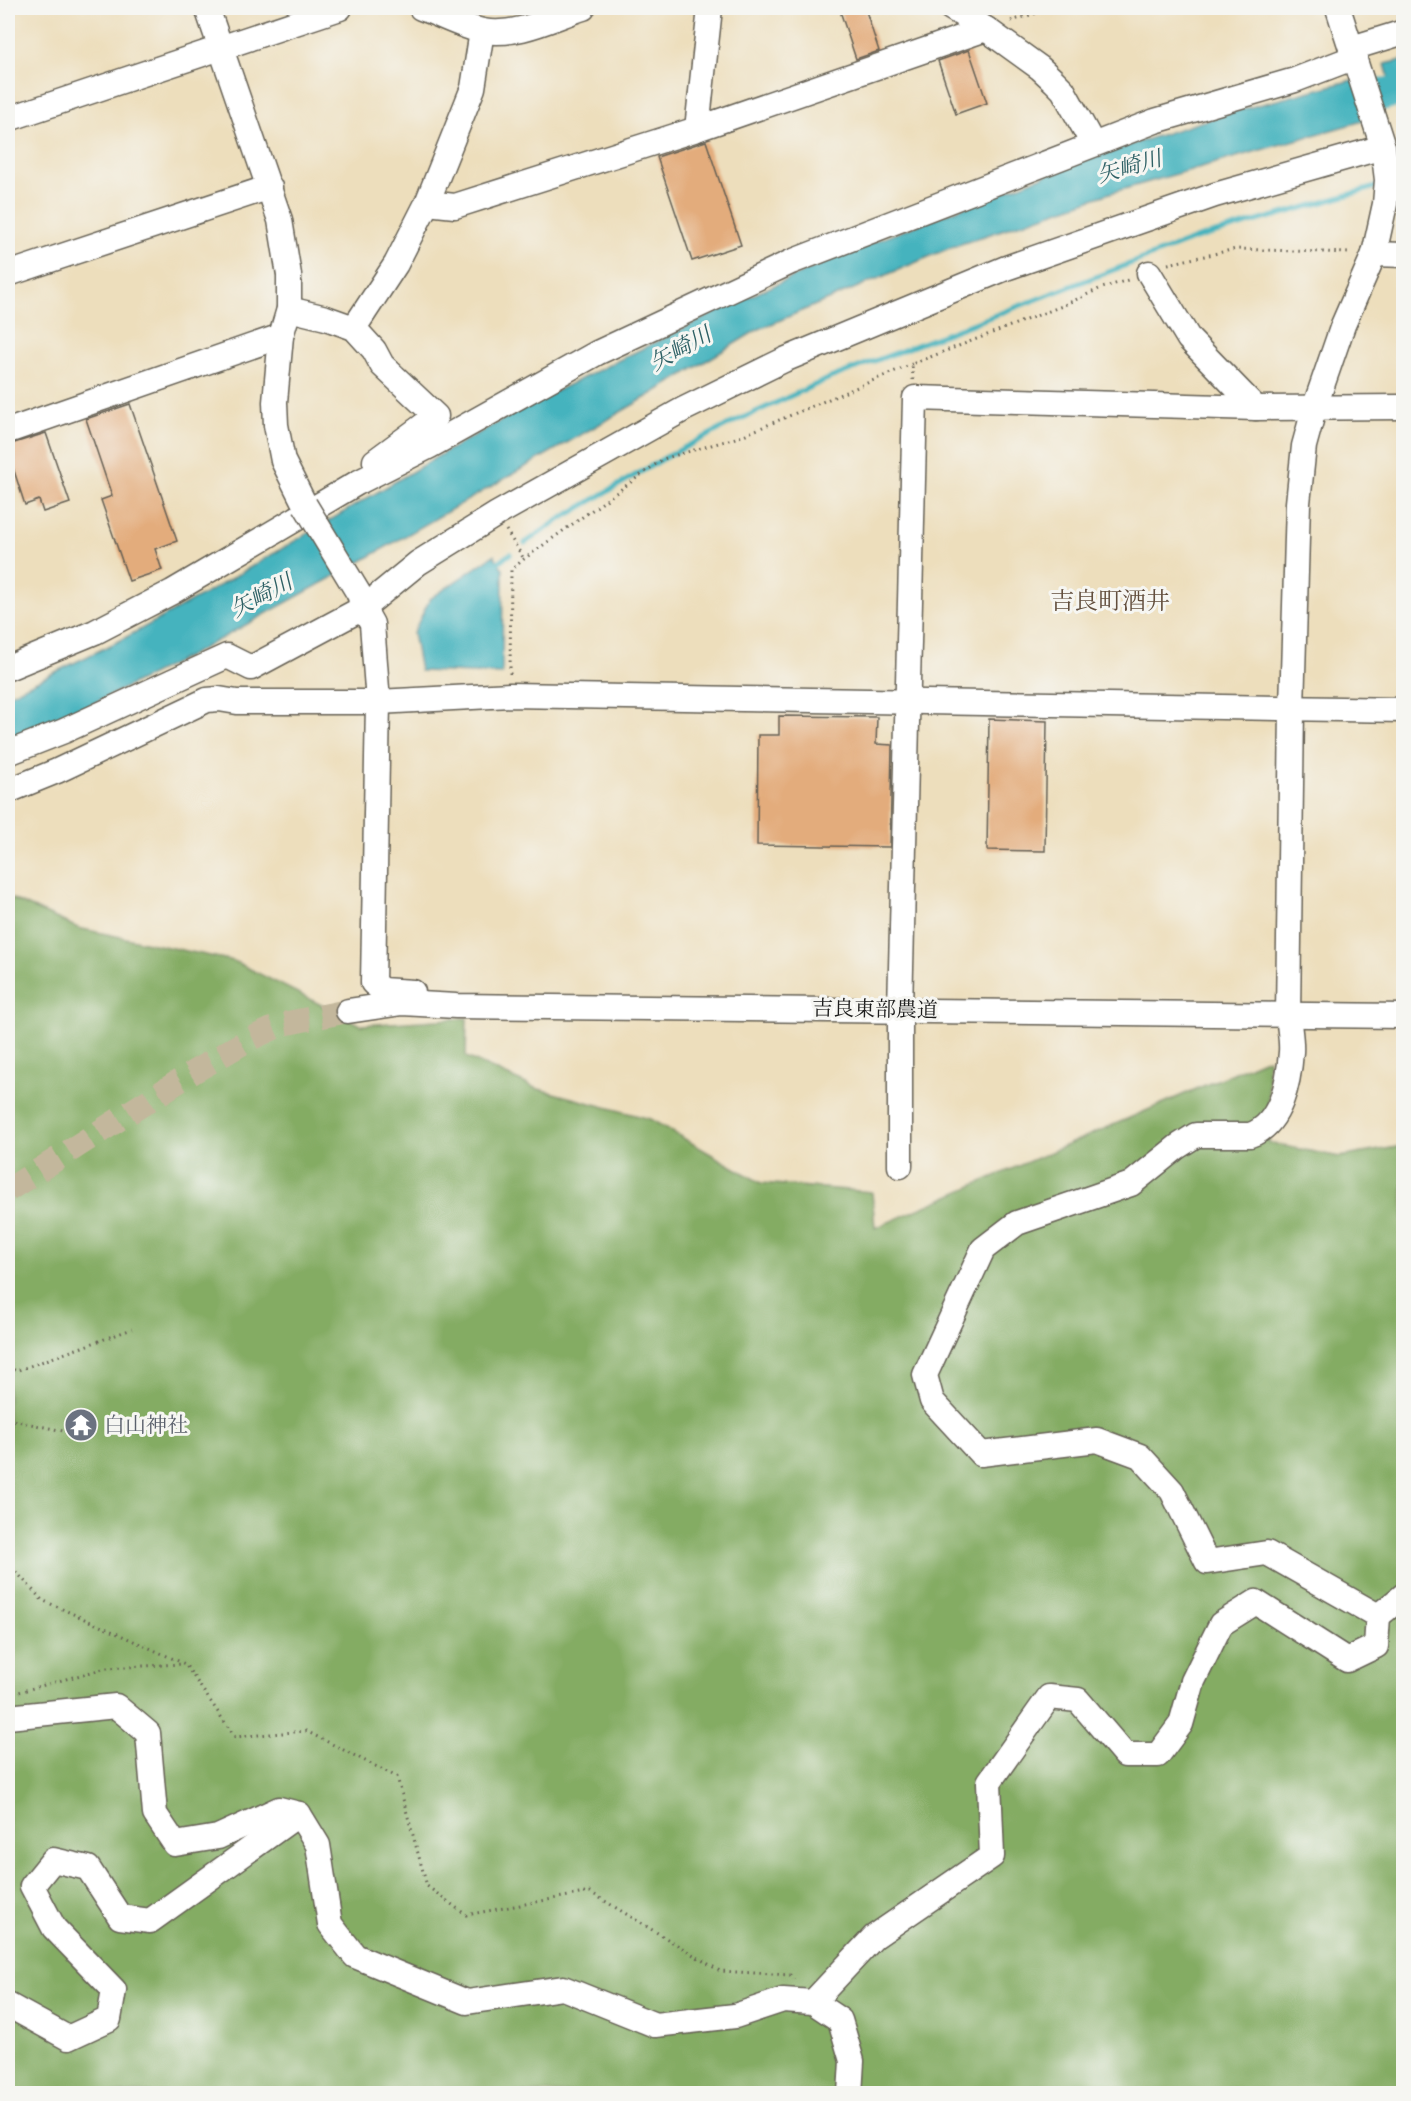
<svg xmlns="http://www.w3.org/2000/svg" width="1411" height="2101" viewBox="0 0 1411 2101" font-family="'Libre Bodoni','Noto Serif JP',serif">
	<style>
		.forest { fill: #84ac63; stroke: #506440; stroke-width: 1.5 }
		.water { fill: #44b3be; stroke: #30686d; stroke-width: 1.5 }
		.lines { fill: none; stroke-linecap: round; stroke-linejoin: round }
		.stream { stroke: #44b3be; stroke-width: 5 }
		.river { stroke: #44b3be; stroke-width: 32 }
		.building { fill: #e3ac7b }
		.minor-tunnel { stroke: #c3b79c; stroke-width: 24; stroke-dasharray: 24 12; stroke-linecap: butt }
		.minor-casing { stroke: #656054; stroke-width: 27 }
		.path { stroke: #656054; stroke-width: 3; stroke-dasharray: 1.5 4.5; stroke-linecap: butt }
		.minor { stroke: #fff; stroke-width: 24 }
		.minor-bridge-casing { stroke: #656054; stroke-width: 27; stroke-linecap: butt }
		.minor-bridge { stroke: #fff; stroke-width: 24 }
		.labels { text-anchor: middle; stroke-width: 6; stroke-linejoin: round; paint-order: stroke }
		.street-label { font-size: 21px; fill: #1c1c1c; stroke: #f6f6f2 }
		.worship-label { font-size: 21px; fill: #5b616d; stroke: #f6f6f2; text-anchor: start }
		.water-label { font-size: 22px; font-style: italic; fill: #2e6065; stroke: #f6f6f2 }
		.quarter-label { font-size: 24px; fill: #624e3d; stroke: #f6f6f2 }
	</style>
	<rect width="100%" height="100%" fill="#f6f6f2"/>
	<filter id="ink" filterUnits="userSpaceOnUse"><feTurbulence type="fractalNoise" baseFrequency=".0167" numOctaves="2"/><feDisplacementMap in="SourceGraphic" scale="12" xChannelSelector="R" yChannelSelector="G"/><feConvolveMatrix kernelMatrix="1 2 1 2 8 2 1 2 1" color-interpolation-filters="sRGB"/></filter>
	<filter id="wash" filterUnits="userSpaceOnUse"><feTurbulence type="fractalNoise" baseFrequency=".008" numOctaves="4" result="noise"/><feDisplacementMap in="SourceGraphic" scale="24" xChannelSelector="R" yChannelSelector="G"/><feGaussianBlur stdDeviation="1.35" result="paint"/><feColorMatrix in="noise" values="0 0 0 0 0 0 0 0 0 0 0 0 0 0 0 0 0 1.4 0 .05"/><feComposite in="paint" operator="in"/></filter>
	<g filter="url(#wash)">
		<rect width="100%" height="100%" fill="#eddebc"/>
		<!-- forest -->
		<polygon class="forest" points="8,897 78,928 234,961 361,1025 467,1018 466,1057 535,1088 650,1119 761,1183 872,1192 875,1228 1268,1058 1269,1143 1340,1157 1403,1146 1403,2093 8,2093"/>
		<!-- water -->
		<g class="water">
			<polygon points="1403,60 1403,112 1399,113 1385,64"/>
			<polygon points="1356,79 1370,119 1110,193 952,247 757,330 650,395 360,562 191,655 8,746 8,695 121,640 210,591 447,451 538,400 735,303 853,250 1090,158 1225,114"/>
			<polygon points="494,555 503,569 502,674 420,671 413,633 430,599"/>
		</g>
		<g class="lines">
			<!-- stream -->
			<g class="stream">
				<polyline points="525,543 557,521 668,456 734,422 830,378 1195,239 1379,186"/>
				<polyline points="494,565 510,554"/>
			</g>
			<!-- river -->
			<polyline class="river" points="1338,106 1404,89"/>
		</g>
		<g id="blocks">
			<!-- building -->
			<g class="building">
				<polygon points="839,8 865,8 879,51 856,59"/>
				<polygon points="969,50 987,103 956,114 938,61"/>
				<polygon points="706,141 741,245 692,261 657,157"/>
				<polygon points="130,404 177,541 155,549 162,570 129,581 101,500 112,496 86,419"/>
				<polygon points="46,433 70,503 43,512 39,500 25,505 8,452 8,445"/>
				<polygon points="779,716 877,717 876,744 892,745 890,847 757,845 758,735 779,735"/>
				<polygon points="989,719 1047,721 1045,851 987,850"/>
			</g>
		</g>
	</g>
	<g filter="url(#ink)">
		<use href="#blocks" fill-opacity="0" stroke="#656054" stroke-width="1.5"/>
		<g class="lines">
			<!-- minor-tunnel -->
			<polyline class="minor-tunnel" points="8,1190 195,1071 250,1039 283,1024 348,1011"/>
			<defs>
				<g id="minor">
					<polyline points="207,8 280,220 289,275 289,309 281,336 275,402 276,425 283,461 305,505"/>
					<path d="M421,8C441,15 462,27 483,31C517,37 552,18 583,8"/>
					<polyline points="951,8 986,29 1040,68 1054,81 1063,90 1093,144"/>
					<polyline points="1352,48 1404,32"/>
					<polyline points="8,119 340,8"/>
					<polyline points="697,129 710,8"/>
					<polyline points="427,203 455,206 697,129 986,29"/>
					<polyline points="1374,254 1404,255"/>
					<polyline points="1149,273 1189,339 1256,408 1404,407"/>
					<polyline points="8,274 270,187"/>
					<polyline points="289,309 326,318 354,328 374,350 382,365 436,416 375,461"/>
					<polyline points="354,328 396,264 427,203 473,88 482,31"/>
					<polyline points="8,431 281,336"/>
					<polyline points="359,594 363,608 372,624 378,702 373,983 382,990 413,992"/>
					<polyline points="8,668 95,632 172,592 357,483 430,446 597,353 791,262 1155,121 1295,80 1355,57"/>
					<polyline points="8,753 64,731 227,656 251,668 363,608 418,563 497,514 684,409 784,360 1006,268 1215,195 1383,147"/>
					<polyline points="8,791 57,771 207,700 219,699 237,702 378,702 510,695 1404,710"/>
					<polyline points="348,1011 402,1003 456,1006 1404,1016"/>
					<polyline points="900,1166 900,1009 915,398 1256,408"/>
					<polyline points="1378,1616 1404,1595"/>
					<polyline points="8,1717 116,1706 148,1733 155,1814 175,1844 218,1837 279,1809 299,1814"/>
					<path d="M813,2002L874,1937L992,1856L989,1782L1049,1697L1078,1700L1125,1755H1158L1181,1724L1193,1681L1221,1624L1256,1602L1347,1660L1376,1646L1378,1616L1267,1553L1207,1562L1172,1491L1140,1456L1097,1440L981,1454L932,1401L925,1375L983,1249L1017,1223L1131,1184L1177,1147L1196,1135H1250C1281,1125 1289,1081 1291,1052C1292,1040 1289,1027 1288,1015L1292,708L1298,503L1304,446L1315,406L1343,325L1374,254L1385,204L1387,180L1383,147L1338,8"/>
					<polyline points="8,2005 68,2038 109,2019 114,1990 54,1928 32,1886 53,1860 88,1868 120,1917 150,1921 299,1814 318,1845 330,1924 355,1956 467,2002 563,1988 655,2025 735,2016 783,2000 813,2002 840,2020 852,2061 850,2094"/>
				</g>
			</defs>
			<!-- minor casing -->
			<use href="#minor" class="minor-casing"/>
			<!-- path -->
			<g class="path">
				<polyline points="1011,21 1053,8"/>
				<polyline points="1168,264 1236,249 1351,253"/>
				<polyline points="913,380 912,364 1062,306 1099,289 1131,279"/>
				<polyline points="506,530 524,559"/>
				<polyline points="510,674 511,570 524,559 663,459 739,437 912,364"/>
				<polyline points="8,1367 16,1371 132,1329"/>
				<polyline points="8,1419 63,1431"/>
				<polyline points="8,1563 42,1600 185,1664 235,1737 306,1731 397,1777 427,1886 466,1915 590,1892 720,1971 790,1975 794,1979"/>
				<polyline points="8,1695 106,1668 183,1664"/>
			</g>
			<!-- minor -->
			<use href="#minor" class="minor"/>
			<defs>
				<polyline id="minor-bridge" points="305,505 359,594"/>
			</defs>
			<!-- minor-bridge casing -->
			<use href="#minor-bridge" class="minor-bridge-casing"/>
			<!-- minor-bridge -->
			<use href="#minor-bridge" class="minor-bridge"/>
		</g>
	</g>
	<!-- icons -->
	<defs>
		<symbol id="temple-disc" viewBox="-11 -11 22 22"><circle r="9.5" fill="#6b7280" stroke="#f6f6f2"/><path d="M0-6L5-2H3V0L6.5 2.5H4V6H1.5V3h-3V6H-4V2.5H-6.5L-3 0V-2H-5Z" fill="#fff"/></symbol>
	</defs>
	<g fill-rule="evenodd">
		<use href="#temple-disc" x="62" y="1406" width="38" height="38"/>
	</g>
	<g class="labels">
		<!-- street labels -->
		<g class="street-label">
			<text transform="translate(875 1009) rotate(1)" y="7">吉良東部農道</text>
		</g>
		<!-- worship labels -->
		<g class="worship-label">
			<text x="104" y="1432">白山神社</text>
		</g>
		<!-- water labels -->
		<g class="water-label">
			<text transform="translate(1129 166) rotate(-16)" y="8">矢崎川</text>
			<text transform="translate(680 348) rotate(-29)" y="8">矢崎川</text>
			<text transform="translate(261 595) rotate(-28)" y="8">矢崎川</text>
		</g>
		<!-- quarter labels -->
		<g class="quarter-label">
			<text x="1110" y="609">吉良町酒井</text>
		</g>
	</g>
	<!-- margin -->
	<rect width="1411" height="2101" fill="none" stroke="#f6f6f2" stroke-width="30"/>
</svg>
